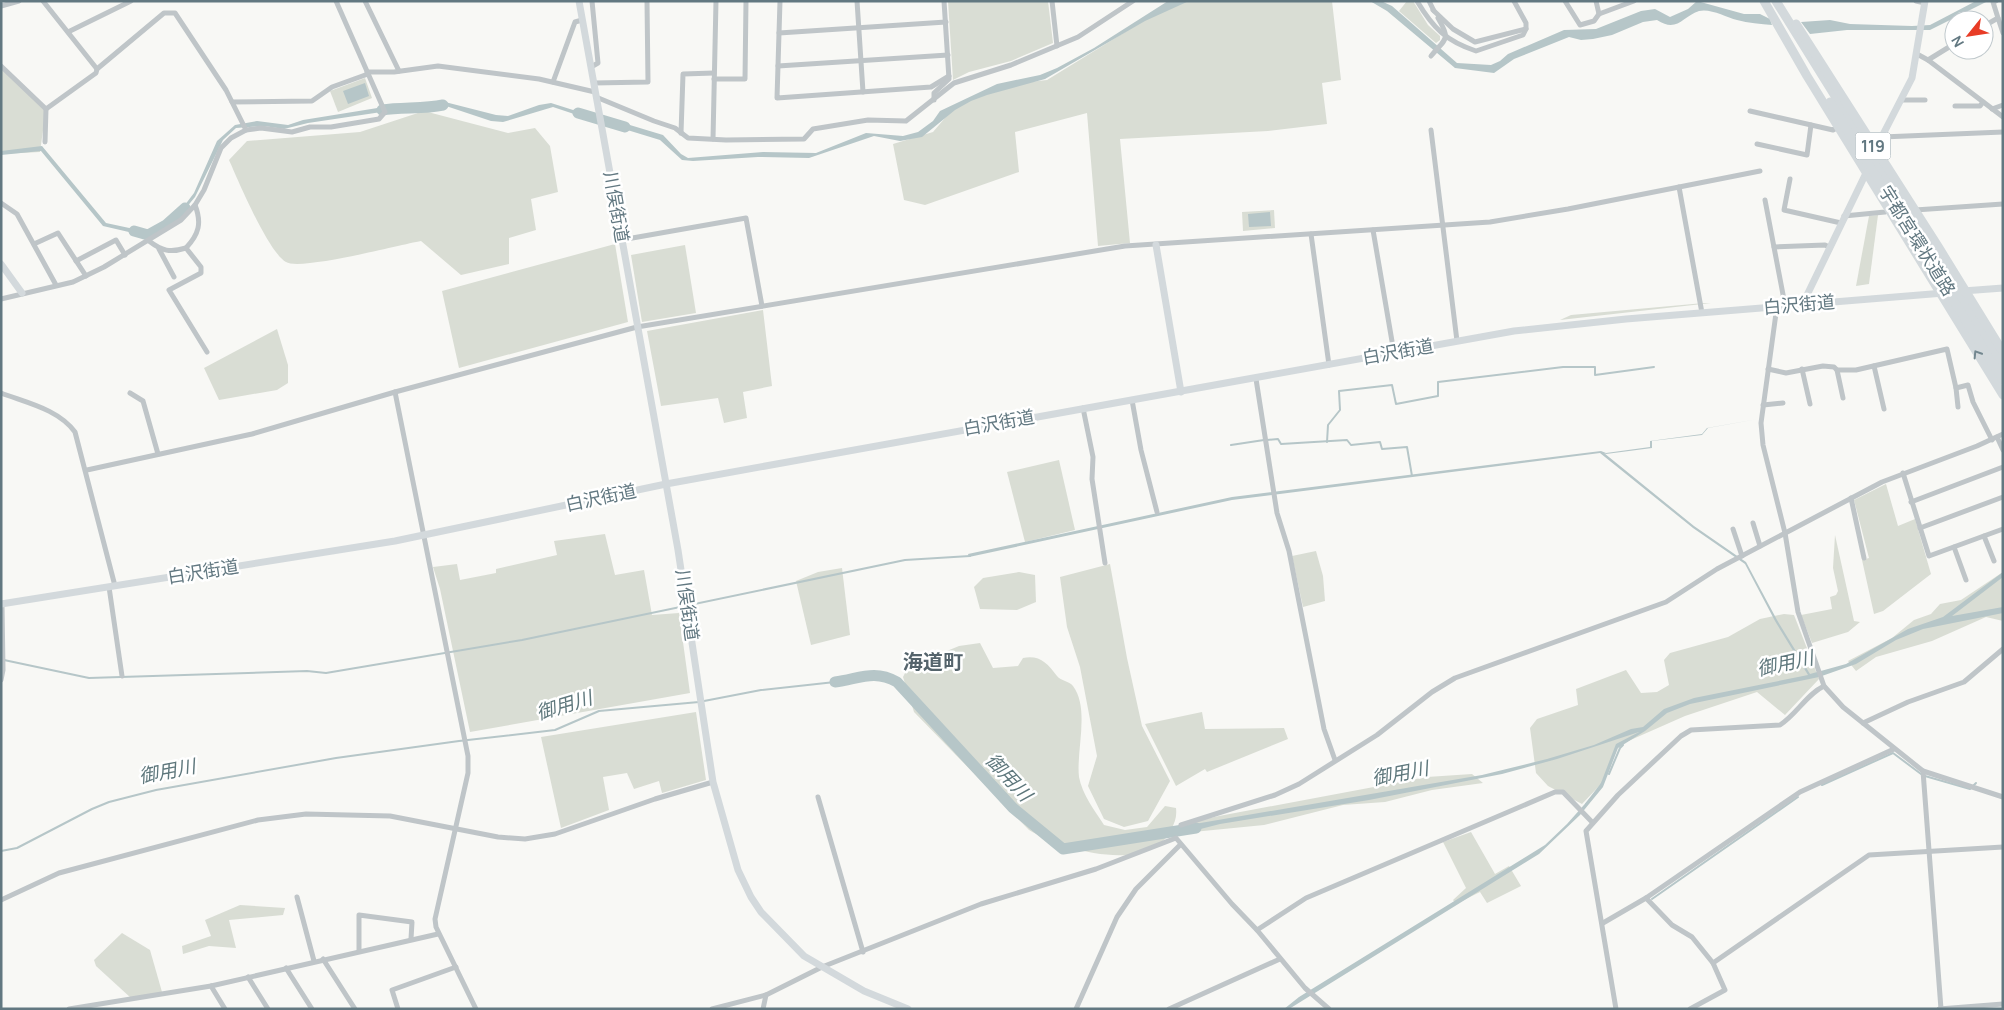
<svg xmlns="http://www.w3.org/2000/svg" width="2004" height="1010" viewBox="0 0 2004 1010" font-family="Manrope,'Noto Sans JP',sans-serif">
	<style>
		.green { fill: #d9ddd4 }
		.water { fill: #b6c6c8 }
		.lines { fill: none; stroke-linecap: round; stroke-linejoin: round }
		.stream { stroke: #b6c6c8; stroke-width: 2 }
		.river { stroke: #b6c6c8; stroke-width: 11 }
		.street { stroke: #bfc5c8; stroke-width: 5 }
		.secondary { stroke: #d3d9dc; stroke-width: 7 }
		.highway { stroke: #d3d9dc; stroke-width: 9 }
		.oneway { stroke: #73878f }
		.labels { text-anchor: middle; stroke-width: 5; stroke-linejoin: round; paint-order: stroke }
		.shield { fill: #fff; stroke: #91a0a7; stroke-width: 1 }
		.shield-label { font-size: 16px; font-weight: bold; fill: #627881 }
		.street-label { font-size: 18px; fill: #627881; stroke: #fff }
		.water-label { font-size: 19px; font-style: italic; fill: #5e777c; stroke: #fff }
		.quarter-label { font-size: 20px; font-weight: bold; fill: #55646c; stroke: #fff }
	</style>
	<rect width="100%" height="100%" fill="#f8f8f5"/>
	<!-- green -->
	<g class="green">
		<polygon points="948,1 1048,1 1053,43 1011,61 969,72 953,80"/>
		<polygon points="1181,1 1332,1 1341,80 1322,83 1327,124 1268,131 1120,139 1130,243 1098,246 1087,113 1015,132 1019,172 925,205 904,200 893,144 933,132 957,104 1011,84 1047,80 1143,21"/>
		<polygon points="1407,1 1413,1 1428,25 1440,36 1440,40 1436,43 1399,11"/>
		<polygon points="1,66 46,109 40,152 1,154"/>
		<polygon points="365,78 372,98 338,112 330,91"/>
		<path d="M424,111L508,133L535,128L550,146L558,192L531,199L536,230L509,238V264L461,275L421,241C399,245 300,271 286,262C268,252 238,180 229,160L247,141L360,132Z"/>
		<polygon points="1274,210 1275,228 1243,231 1242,212"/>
		<polygon points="1878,215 1869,284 1856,286 1869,216"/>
		<polygon points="615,244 628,322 459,368 442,291"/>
		<polygon points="685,245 696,313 642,322 631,255"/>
		<polygon points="1704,303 1711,303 1560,320 1571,315"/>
		<polygon points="763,310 772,386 743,392 747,418 724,423 718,398 661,406 647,331"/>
		<polygon points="277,329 288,365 288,383 277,390 219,400 204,368"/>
		<polygon points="1059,460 1075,530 1025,542 1007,472"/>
		<polygon points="1886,484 1898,526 1915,519 1931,574 1883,611 1874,614 1862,560 1869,558 1854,500"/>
		<polygon points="605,534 615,575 644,570 652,615 679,613 690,693 470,732 440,589 433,567 457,564 460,580 496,573 496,569 557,555 554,541"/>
		<polygon points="1835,535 1854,621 1860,622 1848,632 1812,643 1801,615 1832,609 1830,597 1836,595 1838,591 1833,568"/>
		<polygon points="1316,551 1323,576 1325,601 1303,607 1292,556"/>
		<polygon points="1110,564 1127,658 1142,726 1170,781 1148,821 1124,827 1104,819 1088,786 1097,756 1080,667 1067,627 1060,577"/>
		<polygon points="842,568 850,635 811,645 796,581 818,572"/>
		<polygon points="1019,572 1035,575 1036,602 1017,610 980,609 974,587 983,578"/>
		<polygon points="2003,572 2003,621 1986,617 1932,641 1876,657 1856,671 1848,661 1892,638 1914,620 1931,614 1940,604 1961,600"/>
		<polygon points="1784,614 1794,615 1819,679 1785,715 1757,692 1685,716 1617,746 1601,784 1582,804 1548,786 1536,773 1530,728 1537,719 1578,705 1576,689 1626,670 1641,693 1657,692 1669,685 1664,660 1670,653 1728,637 1760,619"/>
		<path d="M980,643L993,668L1018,666L1023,658C1040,655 1047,663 1057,676C1061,681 1069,681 1073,686C1090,709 1076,750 1079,777C1082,794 1095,811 1104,825L1125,830L1147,827L1165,806L1176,808C1177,817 1175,822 1171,830C1149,875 1062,850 1029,830L914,712L903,677L908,667L959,646Z"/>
		<polygon points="696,712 706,780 662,793 659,781 634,789 627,773 603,777 609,810 561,828 541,737"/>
		<polygon points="1202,712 1205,729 1284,728 1288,739 1207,772 1205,769 1176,786 1145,724"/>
		<polygon points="1472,774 1483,783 1432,790 1385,802 1343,805 1264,825 1193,832 1192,822 1219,816 1427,777"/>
		<polygon points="1471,832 1495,874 1509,866 1521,886 1487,903 1480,892 1456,904 1453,900 1466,888 1443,842"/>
		<polygon points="240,905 285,908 283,915 229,920 236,948 209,946 183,954 182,946 211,936 205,920"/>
		<polygon points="122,933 150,950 162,992 131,998 96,966 94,960"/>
	</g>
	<!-- water -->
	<g class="water">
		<polygon points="1168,1 1189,1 1145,21 1045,79 987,95 971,101 955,110 922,137 900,141 874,136 809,158 758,157 693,161 682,160 660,140 611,125 610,119 663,135 681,154 688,158 763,152 816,153 866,133 903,136 918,132 933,121 940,111 997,84 1040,75 1057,68 1094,48"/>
		<path d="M1370,1H1381L1392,6L1457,63L1491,65L1500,61L1508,54L1564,30L1596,29L1641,11L1655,9L1670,17L1688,9L1697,1L1744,14H1760L1770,19L1772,25C1761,24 1748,23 1737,20C1726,17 1710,8 1699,11C1682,17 1677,33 1657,20L1643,22L1612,35L1593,39L1581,40L1569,37L1514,59L1494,73L1455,68L1387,11Z"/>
		<polygon points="1976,1 1988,1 1930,30 1847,30 1810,34 1801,22 1830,20 1850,24 1912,26 1930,25"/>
		<polygon points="365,83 369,96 348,104 343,91"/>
		<polygon points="445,102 496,115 508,116 539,105 551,103 592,116 592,120 553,107 503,122 491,121 446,106 428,109 428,104"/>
		<polygon points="396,105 395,110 308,123 284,129 264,126 236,128 223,140 195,197 181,214 146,236 103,226 41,151 1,155 1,151 42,146 106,223 148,232 178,214 194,193 217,141 235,125 257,121 288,125 303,120"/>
		<polygon points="1270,212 1271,226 1249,227 1248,214"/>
		<polygon points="1758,419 1708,428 1702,435 1652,441 1652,448 1606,454 1604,453 1694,526 1746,562 1777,620 1810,674 1846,664 1908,629 1943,617 2003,572 2003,577 1952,616 2003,607 2003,613 1923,629 1896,640 1856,664 1819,677 1690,704 1667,713 1645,731 1618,748 1603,787 1580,815 1539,854 1289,1009 1284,1009 1299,997 1545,845 1567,824 1599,788 1616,744 1639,732 1557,759 1502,774 1369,800 1220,824 1181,834 1183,826 1482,775 1547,759 1594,745 1631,729 1643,727 1664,709 1694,698 1808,675 1775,621 1745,564 1693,528 1600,453 1232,500 969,557 968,554 1232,497 1601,451 1606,453 1650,447 1650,441 1702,434 1707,428"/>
	</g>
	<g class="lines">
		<!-- stream -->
		<g class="stream">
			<polyline points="1267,440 1278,439 1281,444 1347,440 1351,445 1380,442 1382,449 1407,447 1412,476"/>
			<polyline points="1327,442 1328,425 1340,410 1339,391 1392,385 1396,404 1438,396 1438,382 1563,367 1595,367 1595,375 1654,367"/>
			<polyline points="1231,445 1264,440"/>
			<polyline points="4,660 89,678 307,671 326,673 522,640 905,560 970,556"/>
			<polyline points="704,701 761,690 835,682"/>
			<polyline points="1609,774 1620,748 1623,745"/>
			<polyline points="1925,776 1970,789 1976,783"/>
			<polyline points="1822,785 1893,753 1921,774"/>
			<polyline points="1586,804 1603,782"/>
			<polyline points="1,851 17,848 92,809 109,802 156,790 336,758 459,741 555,730 599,711 699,702"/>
			<polyline points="1652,899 1798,797"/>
		</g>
		<!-- river -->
		<g class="river">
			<path d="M382,110C402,107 424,109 443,105"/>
			<polyline points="578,113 625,127"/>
			<polyline points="134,231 148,235 166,225 185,208"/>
			<path d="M835,682C859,679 874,669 897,682L1013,808L1063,849L1196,828"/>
		</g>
		<!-- street -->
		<g class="street">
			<polyline points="43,1 97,69"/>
			<polyline points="365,1 399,71"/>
			<polyline points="780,1 777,98 931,87 949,76"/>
			<polyline points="857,1 863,92"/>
			<polyline points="1052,1 1057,46"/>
			<path d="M1417,1C1433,28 1446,41 1476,51L1523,35L1526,29"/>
			<polyline points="1429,1 1434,11"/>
			<polyline points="1565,1 1580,25 1594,21 1599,14 1634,1"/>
			<polyline points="1596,1 1599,14"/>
			<polyline points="1916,1 1925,3"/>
			<polyline points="1,6 19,1"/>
			<polyline points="1433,10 1453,29 1475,42 1526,29 1526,23 1514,1"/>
			<polyline points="1998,18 2003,33"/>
			<polyline points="1984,26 1998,18 1993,2 1996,1"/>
			<polyline points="68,32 131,1"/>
			<polyline points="779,33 946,22"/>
			<polyline points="1917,54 1928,60 2003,117"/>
			<path d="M1431,56C1446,38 1451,40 1438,18"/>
			<polyline points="1928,60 1954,44"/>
			<polyline points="1,66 46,109 45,142"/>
			<polyline points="778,66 948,55"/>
			<polyline points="591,67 598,63 592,1"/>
			<polyline points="367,72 394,72 438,66 539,79 595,92"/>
			<polyline points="714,79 745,79 746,1"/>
			<polyline points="553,82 575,22 582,20"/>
			<polyline points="594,83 648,82 647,1"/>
			<polyline points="596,97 654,121 675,128 688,138 726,140 804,139 813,129 868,120 906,121 954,83 1011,65 1078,37 1133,1"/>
			<polyline points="934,100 934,93 949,79 944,1"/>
			<polyline points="1901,100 1925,100"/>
			<polyline points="232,102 312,101 332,87 368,74"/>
			<polyline points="1955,106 1980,106 1983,102"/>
			<polyline points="46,109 96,73 97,69 164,13 175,13 226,90 246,130"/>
			<polyline points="1992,109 2003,105"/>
			<polyline points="1750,111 1833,130 1838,127"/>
			<polyline points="1431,130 1457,341"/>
			<polyline points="681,133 683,74 714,73"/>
			<polyline points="1882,137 2003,132"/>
			<polyline points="713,139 716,1"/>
			<polyline points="1757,144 1807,155 1811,125"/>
			<polyline points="1790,179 1784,210 1841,223"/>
			<polyline points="1679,187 1702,313"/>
			<polyline points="1765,200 1785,305"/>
			<polyline points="1,203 17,214 56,285"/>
			<path d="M195,205C202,223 199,234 186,248L201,267V273L169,290L207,352"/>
			<polyline points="1915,210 2003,204"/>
			<polyline points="1844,216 1885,212 1889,210"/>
			<polyline points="1373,230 1394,353"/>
			<polyline points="1311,234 1329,365"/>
			<polyline points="621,240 746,218 762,306"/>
			<path d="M149,241C162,251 170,253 186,248"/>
			<polyline points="34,244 58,233 86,276"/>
			<polyline points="1774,247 1825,245 1829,247"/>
			<polyline points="159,249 174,277"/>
			<polyline points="76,261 116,240 125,255"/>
			<polyline points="1,299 73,282 104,267 181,220 195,205 204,190 221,148 231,138 246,130 261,128 292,132 310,127 331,127 379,119 385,112 336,1"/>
			<polyline points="1777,306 1761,423 1763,445 1785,533 1798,612 1824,686 1843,707 1923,771 2003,797"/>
			<polyline points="1874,366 1884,409"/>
			<polyline points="1768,369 1786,373 1823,366 1834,367 1837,370 1856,370 1947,349 1956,388 1968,385 1973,402 1992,440"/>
			<polyline points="1802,369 1810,404"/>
			<polyline points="1837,370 1843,398"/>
			<polyline points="1256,379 1277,513 1289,551 1324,729 1335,760"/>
			<polyline points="1956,388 1958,407"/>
			<path d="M1,393C27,403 58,409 75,432L115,586"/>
			<polyline points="130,393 143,401 158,454"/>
			<polyline points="1132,400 1141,450 1157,512"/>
			<polyline points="1763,405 1783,403"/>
			<polyline points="1083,408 1093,457 1092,479 1105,563"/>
			<polyline points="1997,437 2003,450"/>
			<polyline points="87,470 252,434 395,392"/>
			<polyline points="1903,473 1929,556 2003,529"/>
			<polyline points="1851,498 1864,558"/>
			<polyline points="1911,502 2003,467"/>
			<polyline points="1753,523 1760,546"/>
			<polyline points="1920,528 2003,497"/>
			<polyline points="1733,529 1742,556"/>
			<polyline points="1984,536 1994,561"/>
			<polyline points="1954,547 1966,580"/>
			<polyline points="109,587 122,676"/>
			<polyline points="1,680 3,670 2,604"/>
			<polyline points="1863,723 1908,702 1964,682 2003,649"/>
			<polyline points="1923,771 1941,1009"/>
			<polyline points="818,797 863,952"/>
			<polyline points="1181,825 1275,795 1299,784 1377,735 1432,692 1455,678 1666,602 1717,569 1882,482 1977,446 2003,434"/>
			<polyline points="297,897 314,961"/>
			<polyline points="1646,898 1672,925 1692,937 1713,963 1725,990 1690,1009"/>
			<polyline points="1,900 59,873 258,820 306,814 390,816 498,837 525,839 555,834 655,799 713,782"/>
			<polyline points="1603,923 1646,898 1800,792 1894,749"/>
			<polyline points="1257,930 1306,898 1555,792 1563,792 1592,822"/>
			<polyline points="359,951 359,915 412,922 411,939"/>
			<polyline points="323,959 355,1009"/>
			<polyline points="1713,963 1869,855 2003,847"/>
			<polyline points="286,968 312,1009"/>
			<polyline points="248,977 268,1009"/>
			<polyline points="211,986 225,1009"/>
			<polyline points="69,1009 211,986 438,934"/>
			<polyline points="398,1009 392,990 456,967"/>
			<polyline points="476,1009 436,927 435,919 468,773 468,756 395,392 637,327 1125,246 1490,222 1568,209 1760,171"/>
			<polyline points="712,1009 766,995 822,967 981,904 1096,869 1176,838 1232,904 1257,930 1305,988 1329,1009"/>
			<polyline points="763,1009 766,995"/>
			<polyline points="1076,1009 1117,917 1136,889 1180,845"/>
			<polyline points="1169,1009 1280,959"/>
			<path d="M1616,1009L1586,831L1618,795L1681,736L1691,730L1780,725C1796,715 1807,694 1824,686"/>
			<polyline points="1939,1009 2003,1004"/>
		</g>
		<!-- secondary -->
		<g class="secondary">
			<polyline points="579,1 678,550 713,782 738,870 751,897 761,912 804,956 864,991 908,1009"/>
			<polyline points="1874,152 1912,78 1925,1"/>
			<polyline points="1156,245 1181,392"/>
			<polyline points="1,264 22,293"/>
			<polyline points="1963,291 2003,288"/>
			<polyline points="1805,304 1808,293 1868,169"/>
			<polyline points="1,604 395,541 666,484 1514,331 1626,319 1944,293"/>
		</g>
		<!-- highway -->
		<g class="highway">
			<polyline points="1764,1 1807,76 2003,395"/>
			<polyline points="1776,1 2003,366"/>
			<polyline points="1796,24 1939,248 2003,352"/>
			<polyline points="1830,102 2003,380"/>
		</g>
	</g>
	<!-- one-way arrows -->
	<defs><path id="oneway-chevron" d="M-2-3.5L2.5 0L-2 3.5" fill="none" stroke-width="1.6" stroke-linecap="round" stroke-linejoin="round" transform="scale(1.25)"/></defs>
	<use class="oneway" href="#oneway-chevron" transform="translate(1977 354) rotate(-122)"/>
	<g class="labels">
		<!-- shield labels -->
		<rect class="shield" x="1855.5" y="132.5" width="35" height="27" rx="4"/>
		<g class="shield-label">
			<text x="1873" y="152">119</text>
		</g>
		<!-- street labels -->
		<g class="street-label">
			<text transform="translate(616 207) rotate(80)" y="6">川俣街道</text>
			<text transform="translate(1917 241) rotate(58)" y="6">宇都宮環状道路</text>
			<text transform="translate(1799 305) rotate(-5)" y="6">白沢街道</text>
			<text transform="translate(1398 352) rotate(-10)" y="6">白沢街道</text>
			<text transform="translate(999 423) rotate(-10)" y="6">白沢街道</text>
			<text transform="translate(601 498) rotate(-12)" y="6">白沢街道</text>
			<text transform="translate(203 572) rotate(-9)" y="6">白沢街道</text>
			<text transform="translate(687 605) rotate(82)" y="6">川俣街道</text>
		</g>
		<!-- water labels -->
		<g class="water-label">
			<text transform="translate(1785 663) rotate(-12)" y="7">御用川</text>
			<text transform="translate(564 705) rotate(-17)" y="7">御用川</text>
			<text transform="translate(167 771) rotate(-11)" y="7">御用川</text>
			<text transform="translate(1400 773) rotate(-11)" y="7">御用川</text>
			<text transform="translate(1009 777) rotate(47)" y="7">御用川</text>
		</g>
		<!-- quarter labels -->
		<g class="quarter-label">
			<text x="933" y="669">海道町</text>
		</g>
	</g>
	<!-- border -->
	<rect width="2004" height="1010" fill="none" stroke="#627881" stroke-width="5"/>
	<!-- north arrow -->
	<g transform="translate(1969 35) rotate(240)"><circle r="24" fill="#ffffff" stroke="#c0c9cd"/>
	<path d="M0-4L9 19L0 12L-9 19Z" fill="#e83c26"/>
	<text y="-8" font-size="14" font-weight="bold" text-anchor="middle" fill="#627881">N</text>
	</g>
</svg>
